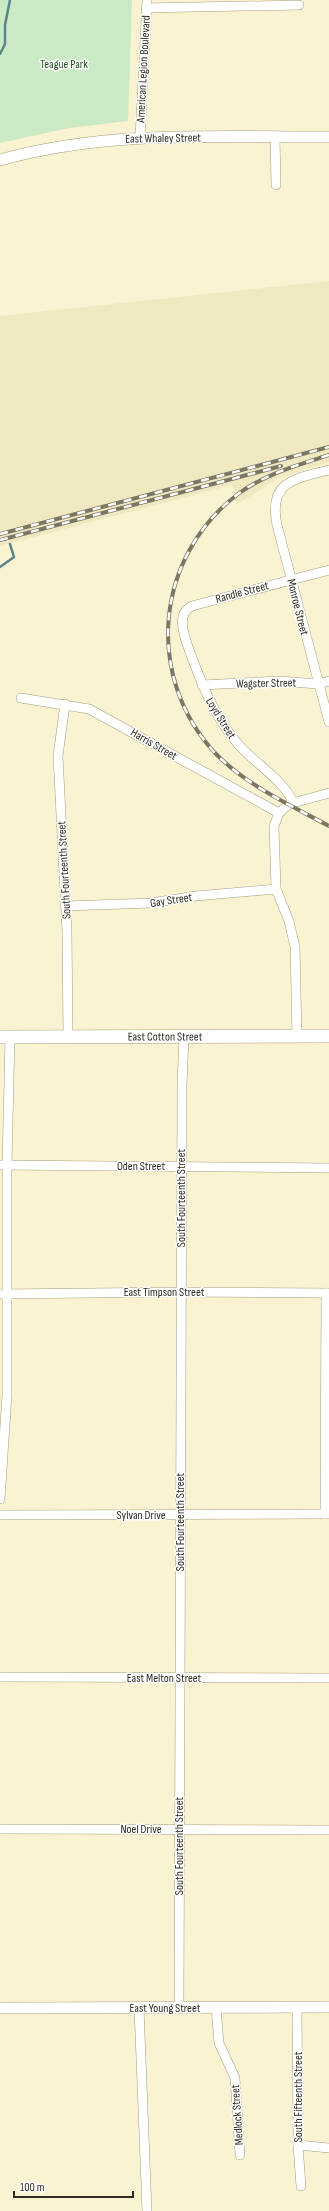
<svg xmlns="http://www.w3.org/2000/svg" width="329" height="2211" viewBox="0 0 329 2211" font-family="'Sofia Sans Condensed',sans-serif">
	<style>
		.built { fill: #efe8c0 }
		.green { fill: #c9eac4 }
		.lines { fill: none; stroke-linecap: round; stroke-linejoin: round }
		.stream { stroke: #5b8587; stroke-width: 2.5 }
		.minor-casing { stroke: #a29d7e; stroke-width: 10 }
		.tertiary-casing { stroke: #a29d7e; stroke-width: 12 }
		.secondary-casing { stroke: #a29d7e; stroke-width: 14 }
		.minor { stroke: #fff; stroke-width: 9 }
		.tertiary { stroke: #fff; stroke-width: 11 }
		.secondary { stroke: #fff; stroke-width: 13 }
		.rail-casing { stroke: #7b7763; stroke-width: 4 }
		.rail { stroke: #fff; stroke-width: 2.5; stroke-dasharray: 8; stroke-linecap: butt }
		.labels { text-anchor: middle; stroke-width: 3; stroke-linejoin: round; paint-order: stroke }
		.park-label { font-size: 12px; fill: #23511e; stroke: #fff }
		.street-label { font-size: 12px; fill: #2e2b1f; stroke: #fff }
	</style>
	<rect width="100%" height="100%" fill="#f9f3d2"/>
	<!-- built -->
	<polygon class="built" points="329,281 329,462 279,478 238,504 232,485 0,546 0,316"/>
	<!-- green -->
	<polygon class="green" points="0,0 132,0 128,121 69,128 0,143"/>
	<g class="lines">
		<!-- stream -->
		<g class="stream">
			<polyline points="0,54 5,44 5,25 10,0"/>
			<polyline points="0,567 14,557 10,544"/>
		</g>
		<defs>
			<g id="minor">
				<polyline points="146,8 299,5"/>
				<polyline points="275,137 276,185"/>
				<polyline points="140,138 147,0"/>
				<path d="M329,470C294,479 268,481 277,525L329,722"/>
				<polyline points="202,685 279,681 318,684 329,681"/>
				<polyline points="21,698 89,709 279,813"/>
				<polyline points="65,704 58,756 67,932 68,1036"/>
				<path d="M293,802C282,778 255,764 238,744C213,715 200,680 187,644C183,631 177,613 192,606L329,570"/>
				<polyline points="66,906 151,903 196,896 276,889"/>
				<polyline points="297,1036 295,947 289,921 276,889 274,826 279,813 289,804 329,793"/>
				<polyline points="0,1165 329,1168"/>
				<polyline points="0,1294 181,1292 329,1293"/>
				<polyline points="0,1499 7,1395 7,1165 10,1037"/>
				<polyline points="325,1514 326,1293"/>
				<polyline points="0,1515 329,1514"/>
				<polyline points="0,1677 329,1678"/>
				<polyline points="0,1829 329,1830"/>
				<polyline points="179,2007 182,1086 184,1036"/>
				<polyline points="216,2007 219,2043 235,2078 240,2155"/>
				<polyline points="297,2007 298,2145 301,2186"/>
				<polyline points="139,2008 147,2211"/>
				<polyline points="298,2145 329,2148"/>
			</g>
			<g id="tertiary">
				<path d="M0,160C107,130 219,137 329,137"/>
				<polyline points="0,2008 329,2007"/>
			</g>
			<g id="secondary">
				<path id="s1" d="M0,1037L329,1036"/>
			</g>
		</defs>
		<!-- minor casing -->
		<use href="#minor" class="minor-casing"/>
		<!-- tertiary casing -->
		<use href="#tertiary" class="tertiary-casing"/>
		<!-- secondary casing -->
		<use href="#secondary" class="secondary-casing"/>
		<!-- minor -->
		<use href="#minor" class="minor"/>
		<!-- tertiary -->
		<use href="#tertiary" class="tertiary"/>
		<!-- secondary -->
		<use href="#secondary" class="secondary"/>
		<defs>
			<g id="rail">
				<path d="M329,455C298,465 265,474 238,494C155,557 144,676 215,753C246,785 290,805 329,826"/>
				<polyline points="0,534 329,447"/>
				<polyline points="0,540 281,466"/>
			</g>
		</defs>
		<!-- rail casing -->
		<use href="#rail" class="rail-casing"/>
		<!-- rail -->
		<use href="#rail" class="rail"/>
	</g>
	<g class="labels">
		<!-- park labels -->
		<g class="park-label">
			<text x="64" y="68">Teague Park</text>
		</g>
		<!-- street labels -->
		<g class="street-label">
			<text transform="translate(143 69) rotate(-87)" y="4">American Legion Boulevard</text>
			<text transform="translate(163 138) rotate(-1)" y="4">East Whaley Street</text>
			<text transform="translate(242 592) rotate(-15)" y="4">Randle Street</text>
			<text transform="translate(298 607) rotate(76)" y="4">Monroe Street</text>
			<text transform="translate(266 683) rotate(-1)" y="4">Wagster Street</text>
			<text transform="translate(221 718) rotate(58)" y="4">Loyd Street</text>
			<text transform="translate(154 744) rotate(30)" y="4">Harris Street</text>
			<text transform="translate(64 870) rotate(-93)" y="4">South Fourteenth Street</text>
			<text transform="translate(171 900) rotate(-9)" y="4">Gay Street</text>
			<text dy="4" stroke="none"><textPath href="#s1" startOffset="165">East Cotton Street</textPath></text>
			<text x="141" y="1170">Oden Street</text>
			<text transform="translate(181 1198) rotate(-90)" y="4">South Fourteenth Street</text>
			<text x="164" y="1296">East Timpson Street</text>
			<text x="141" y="1519">Sylvan Drive</text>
			<text transform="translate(180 1522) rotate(-90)" y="4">South Fourteenth Street</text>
			<text x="164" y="1682">East Melton Street</text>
			<text x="141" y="1833">Noel Drive</text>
			<text transform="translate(179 1846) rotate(-90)" y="4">South Fourteenth Street</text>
			<text x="165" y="2012">East Young Street</text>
			<text transform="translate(298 2097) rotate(-90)" y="4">South Fifteenth Street</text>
			<text transform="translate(237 2115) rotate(-94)" y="4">Medlock Street</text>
		</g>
	</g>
	<!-- scale -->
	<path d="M14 2191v6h119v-6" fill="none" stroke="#2e2b1f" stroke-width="2"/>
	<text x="20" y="2191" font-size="12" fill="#2e2b1f" stroke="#ffffff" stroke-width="3" paint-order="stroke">100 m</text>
</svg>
